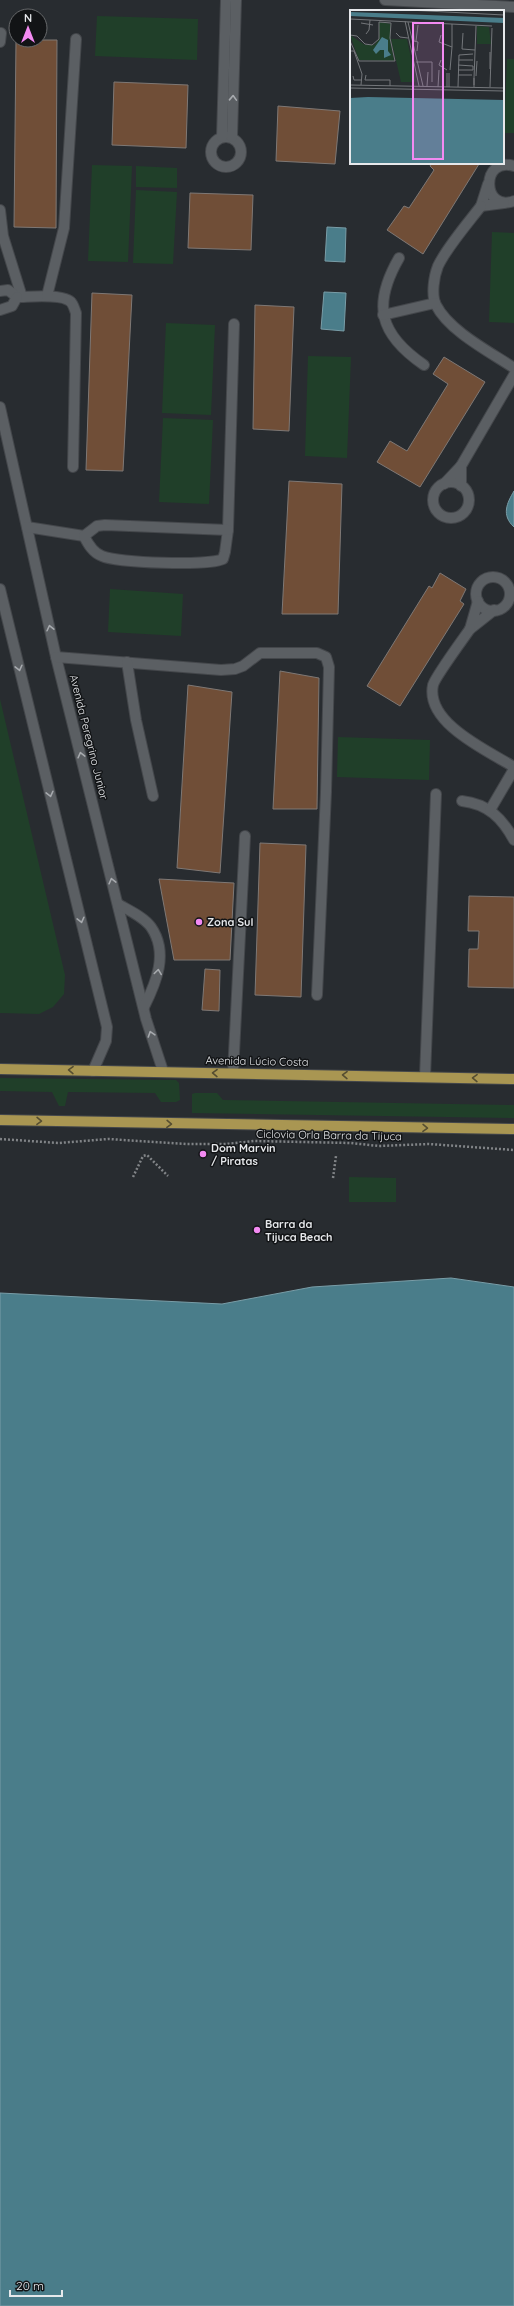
<svg xmlns="http://www.w3.org/2000/svg" width="514" height="2306" viewBox="0 0 514 2306" font-family="Quicksand,sans-serif">
	<style>
		.green { fill: #203f29 }
		.water { fill: #4a7d8a; stroke: #799da7 }
		.building { fill: #704e37; stroke: #7e7875 }
		.lines { fill: none; stroke-linecap: round; stroke-linejoin: round }
		.minor-casing { stroke: #44474b; stroke-width: 12 }
		.major-casing { stroke: #44474b; stroke-width: 12 }
		.path { stroke: #818487; stroke-width: 2.5; stroke-dasharray: 2 2; stroke-linecap: butt }
		.minor { stroke: #5b5f63; stroke-width: 10 }
		.major { stroke: #a99652; stroke-width: 10 }
		.oneway { stroke: #a7aaae }
		.oneway2 { stroke: #564e31 }
		.poi-dot { fill: #f38af2; stroke: #121416; stroke-width: 1.5 }
		.labels { text-anchor: middle; stroke-width: 3; stroke-linejoin: round; paint-order: stroke }
		.street-label { font-size: 11px; fill: #e6e8eb; stroke: #121416 }
		.poi-label { font-size: 11px; font-weight: bold; fill: #e6e8eb; stroke: #121416; text-anchor: start }
		.inset-road { fill: none; stroke: #74777b; stroke-width: 1 }
		.view { fill: #f38af2; fill-opacity: 0.15; stroke: #f38af2; stroke-width: 2 }
		.inset-edge { fill: none; stroke: #e6e8eb; stroke-width: 2 }
	</style>
	<rect width="100%" height="100%" fill="#282c30"/>
	<!-- green -->
	<g class="green">
		<polygon points="97,16 198,19 197,60 95,56"/>
		<polygon points="507,59 514,59 514,133 504,133"/>
		<polygon points="92,165 132,166 128,262 88,261"/>
		<polygon points="136,166 177,168 177,188 136,187"/>
		<polygon points="136,190 177,192 173,264 133,263"/>
		<polygon points="492,232 514,233 514,323 489,322"/>
		<polygon points="166,323 215,325 211,415 162,413"/>
		<polygon points="308,356 351,357 347,458 305,456"/>
		<polygon points="163,418 213,420 209,504 159,502"/>
		<polygon points="110,589 183,594 181,636 108,632"/>
		<polygon points="0,699 65,975 64,994 53,1007 39,1014 0,1013"/>
		<polygon points="338,737 430,740 429,780 337,777"/>
		<polygon points="0,1078 176,1080 179,1083 180,1100 176,1102 161,1102 155,1093 68,1092 65,1106 59,1106 52,1092 0,1091"/>
		<polygon points="195,1093 217,1093 223,1100 514,1105 514,1118 192,1113 192,1094"/>
		<polygon points="349,1177 396,1178 396,1202 349,1202"/>
	</g>
	<!-- water -->
	<g class="water">
		<polygon points="327,227 346,228 345,262 325,261"/>
		<polygon points="324,292 346,293 344,331 321,329"/>
		<path d="M514,491V527C501,515 507,503 514,491Z"/>
		<polygon points="451,1278 514,1287 514,2306 0,2306 0,1293 222,1304 312,1287"/>
	</g>
	<!-- building -->
	<g class="building">
		<polygon points="16,40 57,40 56,228 14,227"/>
		<polygon points="114,82 188,85 186,148 112,145"/>
		<polygon points="278,106 340,111 335,164 276,161"/>
		<polygon points="432,163 479,164 423,254 387,230 404,206 409,208 434,170 430,166"/>
		<polygon points="190,193 253,195 251,250 188,248"/>
		<polygon points="92,293 132,295 123,471 86,470"/>
		<polygon points="255,305 294,307 289,431 253,429"/>
		<polygon points="444,357 485,382 420,487 377,462 390,441 407,451 448,384 433,374"/>
		<polygon points="289,481 342,484 338,614 282,614"/>
		<polygon points="440,573 466,589 460,601 464,604 400,706 367,686 429,586 432,588"/>
		<polygon points="280,671 319,678 317,809 273,809"/>
		<polygon points="188,685 232,692 220,873 177,868"/>
		<polygon points="260,843 306,845 301,997 255,995"/>
		<polygon points="159,879 234,883 230,960 174,960"/>
		<polygon points="469,896 514,897 514,988 468,987 469,949 478,949 479,931 468,931"/>
		<polygon points="205,969 220,970 219,1011 202,1010"/>
	</g>
	<g class="lines">
		<defs>
			<g id="minor">
				<polyline points="385,0 514,7"/>
				<polyline points="0,42 1,33"/>
				<circle cx="226" cy="152" r="15"/>
				<polyline points="222,137 226,0"/>
				<polyline points="232,137 236,0"/>
				<path d="M514,166C480,156 482,213 514,201"/>
				<polyline points="488,184 481,206 504,203"/>
				<path d="M481,206C468,223 447,247 438,266C434,276 431,295 436,305C449,331 490,352 514,368"/>
				<polyline points="0,210 3,236 22,297"/>
				<path d="M399,258C372,305 379,334 424,365"/>
				<path d="M0,291L8,290L17,297C29,297 58,294 68,300C73,302 74,308 76,313L73,467"/>
				<polyline points="47,296 64,228 76,39"/>
				<polyline points="0,310 12,306 17,297"/>
				<polyline points="383,315 435,303"/>
				<polyline points="0,407 56,657 146,1019 163,1071"/>
				<polyline points="461,466 514,375"/>
				<circle cx="451" cy="500" r="18"/>
				<polyline points="444,484 461,466 461,486"/>
				<polyline points="27,527 84,536"/>
				<path d="M84,536C88,544 93,553 102,556C117,563 210,566 223,559L225,552L228,530L234,324"/>
				<polyline points="84,536 97,526 105,525 228,530"/>
				<circle cx="493" cy="594" r="17"/>
				<polyline points="0,589 107,1027 106,1041 93,1071"/>
				<polyline points="478,601 470,629 494,610"/>
				<path d="M470,629C463,639 435,677 433,685C425,723 488,751 514,767"/>
				<polyline points="56,657 221,670 235,669 243,666 260,653 317,653 326,657 329,667 326,792 317,995"/>
				<polyline points="127,662 136,720 153,796"/>
				<path d="M462,801C488,804 502,818 514,840"/>
				<polyline points="490,810 514,769"/>
				<path d="M118,904C128,910 144,917 151,927C169,953 156,983 144,1007"/>
				<polyline points="233,1073 245,836"/>
				<polyline points="425,1077 436,794"/>
			</g>
			<g id="major">
				<polyline points="0,1069 514,1079"/>
				<polyline points="0,1120 514,1129"/>
			</g>
		</defs>
		<!-- minor casing -->
		<use href="#minor" class="minor-casing"/>
		<!-- major casing -->
		<use href="#major" class="major-casing"/>
		<!-- path -->
		<g class="path">
			<polyline points="0,1139 59,1143 108,1139 186,1144 226,1144 254,1141 351,1143 379,1146 429,1144 514,1150"/>
			<polyline points="133,1177 143,1156 147,1155 168,1176"/>
			<polyline points="333,1178 336,1156"/>
		</g>
		<!-- minor -->
		<use href="#minor" class="minor"/>
		<!-- major -->
		<use href="#major" class="major"/>
	</g>
	<!-- one-way arrows -->
	<defs><path id="oneway-chevron" d="M-2-3.5L2.5 0L-2 3.5" fill="none" stroke-width="1.6" stroke-linecap="round" stroke-linejoin="round"/></defs>
	<g class="oneway">
		<use href="#oneway-chevron" transform="translate(233 98) rotate(-88)"/>
		<use href="#oneway-chevron" transform="translate(50 628) rotate(-103)"/>
		<use href="#oneway-chevron" transform="translate(19 668) rotate(76)"/>
		<use href="#oneway-chevron" transform="translate(81 755) rotate(-104)"/>
		<use href="#oneway-chevron" transform="translate(50 794) rotate(76)"/>
		<use href="#oneway-chevron" transform="translate(112 881) rotate(-104)"/>
		<use href="#oneway-chevron" transform="translate(81 920) rotate(76)"/>
		<use href="#oneway-chevron" transform="translate(158 972) rotate(-82)"/>
		<use href="#oneway-chevron" transform="translate(151 1034) rotate(-108)"/>
	</g>
	<g class="oneway2">
		<use href="#oneway-chevron" transform="translate(71 1070) rotate(-179)"/>
		<use href="#oneway-chevron" transform="translate(215 1073) rotate(-179)"/>
		<use href="#oneway-chevron" transform="translate(345 1075) rotate(-179)"/>
		<use href="#oneway-chevron" transform="translate(475 1078) rotate(-179)"/>
		<use href="#oneway-chevron" transform="translate(39 1121) rotate(1)"/>
		<use href="#oneway-chevron" transform="translate(169 1124) rotate(2)"/>
		<use href="#oneway-chevron" transform="translate(425 1128) rotate(1)"/>
	</g>
	<!-- markers -->
	<g class="poi-dot">
		<circle cx="199" cy="922" r="4"/>
		<circle cx="203" cy="1154" r="4"/>
		<circle cx="257" cy="1230" r="4"/>
	</g>
	<g class="labels">
		<!-- street labels -->
		<g class="street-label">
			<text transform="translate(89 737) rotate(76)" y="4">Avenida Peregrino Junior</text>
			<text transform="translate(257 1061) rotate(1)" y="4">Avenida Lúcio Costa</text>
			<text transform="translate(329 1135) rotate(1)" y="4">Ciclovia Orla Barra da Tijuca</text>
		</g>
		<!-- poi labels -->
		<g class="poi-label">
			<text x="207" y="926">Zona Sul</text>
			<text x="211" y="1152">Dom Marvin<tspan x="211" dy="13">/ Piratas</tspan></text>
			<text x="265" y="1228">Barra da<tspan x="265" dy="13">Tijuca Beach</tspan></text>
		</g>
	</g>
	<!-- overview -->
	<g transform="translate(350 10)">
		<rect width="154" height="154" fill="#282c30"/>
		<path d="M29,12L41,14L40,28L44,51L9,50L0,25L15,35H24L29,29ZM127,16L139,17L141,34H137L138,27L137,34H127ZM41,29H57L66,72H51Z" fill="#203f29"/>
		<path d="M0,2L154,8V13L0,6ZM32,27L38,30V41L41,45L34,48V40H30L26,44L23,40ZM18,87L154,90V154H0V88Z" fill="#4a7d8a"/>
		<path class="inset-road" d="M58,0L154,5M0,9L142,16M55,11L69,76M58,12L73,76M11,13L23,15M63,15L64,31M46,23L50,27L58,28M113,23L112,39L125,40M16,24L19,20L20,10M0,25L7,26L15,34L22,35L29,29V12L41,13L40,28L45,51H9L0,31M91,25L89,32L102,37L100,60M64,31L68,32L67,41M66,31L68,15M102,37V14M0,41H4L12,64L11,75M91,50L89,55L97,60M109,50H123M66,52H82V72M140,59V42M108,60H123V56L108,55M16,65L15,70H40V76M108,65H122M3,66L4,70H12M126,66L127,51M124,68L126,16M0,75L154,78M77,76L78,62M88,77L89,60M97,77V63M99,77V63M108,77L109,45L123,44M124,77V68V75M140,77L142,18M0,78L154,81"/>
		<path class="view" d="M63,13H93V149H63Z"/>
		<rect width="154" height="154" class="inset-edge"/>
	</g>
	<!-- north arrow -->
	<g transform="translate(28 28)"><circle r="19" fill="#121416" stroke="#67696b"/>
	<path d="M0-3L7 15L0 10L-7 15Z" fill="#f38af2"/>
	<text y="-6" font-size="11" font-weight="bold" text-anchor="middle" fill="#e6e8eb">N</text>
	</g>
	<!-- scale -->
	<path d="M10 2290v6h52v-6" fill="none" stroke="#e6e8eb" stroke-width="2"/>
	<text x="16" y="2290" font-size="12" fill="#e6e8eb" stroke="#121416" stroke-width="3" paint-order="stroke">20 m</text>
</svg>
